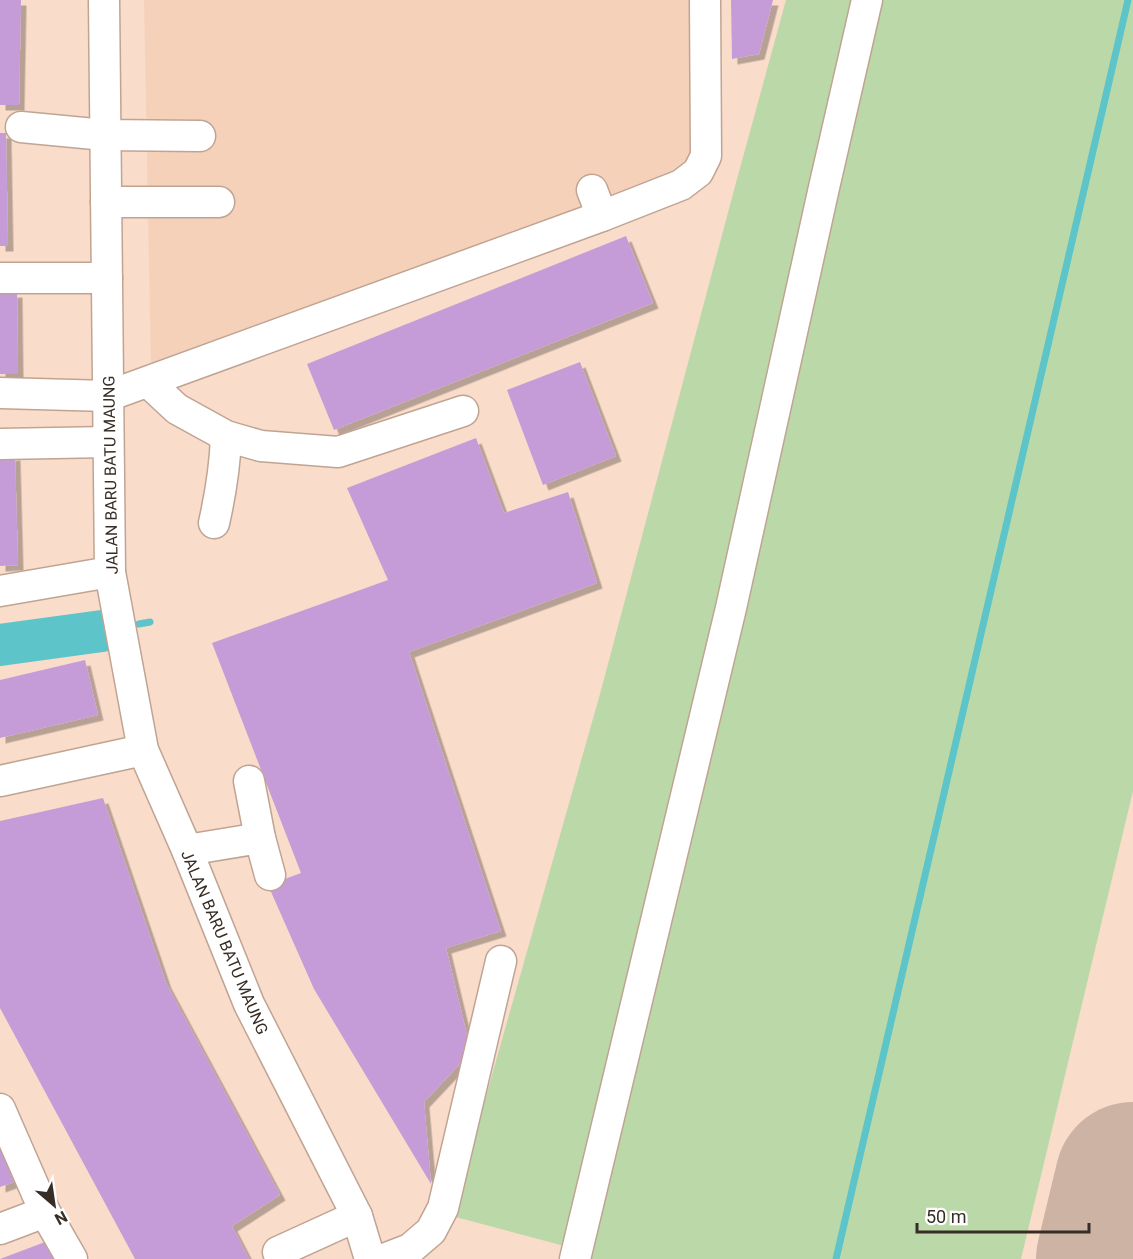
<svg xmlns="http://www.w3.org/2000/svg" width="1133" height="1259" viewBox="0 0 1133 1259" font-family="Roboto,sans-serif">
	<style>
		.built { fill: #f5d1ba }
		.green { fill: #bbd8a9 }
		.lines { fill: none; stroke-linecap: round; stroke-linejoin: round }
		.stream { stroke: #5dc4c9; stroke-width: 7 }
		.river { stroke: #5dc4c9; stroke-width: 42 }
		.runway { stroke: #ccb3a4; stroke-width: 156 }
		.building { fill: #c69cd8; filter: url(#shadow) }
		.minor-casing { stroke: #c0a493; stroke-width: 33 }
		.minor { stroke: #fff; stroke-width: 30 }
		.labels { text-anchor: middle; stroke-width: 4.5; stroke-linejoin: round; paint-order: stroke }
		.street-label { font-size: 16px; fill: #382d26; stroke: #fff }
	</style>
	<defs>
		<filter id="shadow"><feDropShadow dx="5.5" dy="5.5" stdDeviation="0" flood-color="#0004"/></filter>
	</defs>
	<rect width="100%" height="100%" fill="#fadcca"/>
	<!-- built -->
	<polygon class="built" points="144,0 690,0 690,173 151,370"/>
	<!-- green -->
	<polygon class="green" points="786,0 1133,0 1133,791 1021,1259 586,1259 587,1252 452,1216 600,694 734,190"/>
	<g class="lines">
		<!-- stream -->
		<g class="stream">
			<polyline points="139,624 150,622"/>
			<polyline points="836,1259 1128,0"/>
		</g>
		<!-- river -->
		<polyline class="river" points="0,645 102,631"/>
		<!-- runway -->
		<polyline class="runway" points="1114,1259 1133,1180"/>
	</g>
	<!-- building -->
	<g class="building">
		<polygon points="0,0 21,0 19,105 0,105"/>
		<polygon points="731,0 773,0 759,54 732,59"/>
		<polygon points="0,133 6,133 8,246 0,246"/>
		<polygon points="626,236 653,303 334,430 307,364"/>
		<polygon points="17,292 18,374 0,374 0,293"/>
		<polygon points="580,362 616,456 543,485 507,390"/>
		<polygon points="476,438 504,513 568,492 597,583 409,652 501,931 446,948 471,1052 424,1102 431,1184 314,989 268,885 301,873 212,643 388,580 347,488"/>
		<polygon points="15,455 18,565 0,566 0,456"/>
		<polygon points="85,660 98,715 0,738 0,680"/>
		<polygon points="103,798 166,983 280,1195 232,1226 249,1259 135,1259 0,1008 0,821"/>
		<polygon points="0,1148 14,1182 0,1187"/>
		<polygon points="53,1239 66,1259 0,1259"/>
	</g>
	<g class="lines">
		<defs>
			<g id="minor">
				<polyline points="104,0 110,572 143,750 187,850 249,1004 357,1216 370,1259"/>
				<polyline points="21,127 105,135 200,136"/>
				<polyline points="592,190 602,216"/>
				<polyline points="106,202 219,202"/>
				<polyline points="0,278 107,278"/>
				<polyline points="148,382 177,409 226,436 261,446 338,452 463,411"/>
				<polyline points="0,393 108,396 602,216 681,185 698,172 706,156 705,0"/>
				<polyline points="0,444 108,442"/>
				<path d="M214,523C221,492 225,468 226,436"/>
				<polyline points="0,591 110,572"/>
				<polyline points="0,781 143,750"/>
				<polyline points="249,781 260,838"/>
				<polyline points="187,850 260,838 270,875"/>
				<polyline points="0,1109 45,1212 72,1259"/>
				<polyline points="0,1229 45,1212"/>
				<polyline points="278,1252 357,1216"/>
				<polyline points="384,1259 410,1249 431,1231 443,1208 501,961"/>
				<polyline points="575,1259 731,608 823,192 867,0"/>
			</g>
		</defs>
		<!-- minor casing -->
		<use href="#minor" class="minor-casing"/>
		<!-- minor -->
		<use href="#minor" class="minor"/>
	</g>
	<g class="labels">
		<!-- street labels -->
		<g class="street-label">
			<text transform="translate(110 475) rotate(-91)" y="6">JALAN BARU BATU MAUNG</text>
			<text transform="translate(225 942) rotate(67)" y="6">JALAN BARU BATU MAUNG</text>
		</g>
	</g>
	<!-- north arrow -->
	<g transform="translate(54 1205) rotate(151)" stroke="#ffffff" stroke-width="4.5" paint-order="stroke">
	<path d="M0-4.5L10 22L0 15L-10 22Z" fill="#382d26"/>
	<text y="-9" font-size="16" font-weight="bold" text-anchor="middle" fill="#382d26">N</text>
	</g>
	<!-- scale -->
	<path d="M917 1223v9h172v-9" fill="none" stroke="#382d26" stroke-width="3"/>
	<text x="926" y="1223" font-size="18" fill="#382d26" stroke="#ffffff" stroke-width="4.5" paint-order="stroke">50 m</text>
</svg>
